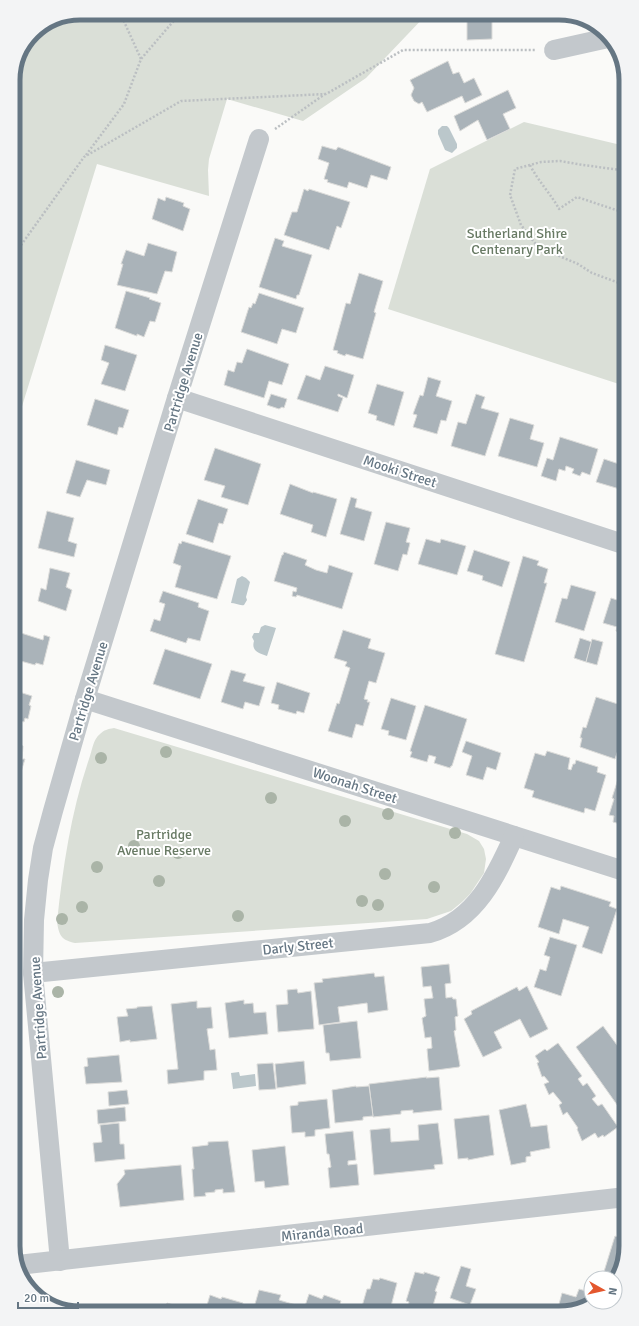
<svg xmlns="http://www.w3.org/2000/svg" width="639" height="1326" viewBox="0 0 639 1326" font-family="Signika,sans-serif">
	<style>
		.green { fill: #dadfd7 }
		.water { fill: #bbc7cb }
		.building { fill: #aab3b9; stroke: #dcdcda }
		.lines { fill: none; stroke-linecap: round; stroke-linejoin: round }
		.path { stroke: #bbbfc2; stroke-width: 2.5; stroke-dasharray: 2 2; stroke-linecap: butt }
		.minor { stroke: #c3c8cc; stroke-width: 20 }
		.tree { fill: #aab4a7 }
		.labels { text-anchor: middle; stroke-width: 4; stroke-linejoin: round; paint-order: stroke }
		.park-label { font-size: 14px; fill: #687a64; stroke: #fff }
		.street-label { font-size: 14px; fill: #657683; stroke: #fff }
		.rim { fill: none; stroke: #657683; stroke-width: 5 }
	</style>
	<rect width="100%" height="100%" fill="#fafaf8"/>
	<!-- green -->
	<g class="green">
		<polygon points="427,14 366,78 303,121 227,99 209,159 208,170 209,196 97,164 15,429 13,76 33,32 55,18"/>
		<polygon points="524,122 621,145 622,385 388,309 430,169"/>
		<path d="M114,728L467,834L479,841L484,849L486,859L484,873L470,894L462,902L451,911L427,919L75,943C61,940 59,935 57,922C63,866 71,812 89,759C92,751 93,739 100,734C104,730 108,729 114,728Z"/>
	</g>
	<!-- water -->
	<g class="water">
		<polygon points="442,126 447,126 449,128 457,144 457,148 452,153 445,150 438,134 438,130"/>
		<path d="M242,576L246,578L250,582L246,597L247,600L244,605C240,606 235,603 231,603L237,579Z"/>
		<path d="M265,625L276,628L267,656C259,653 251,651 254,641L252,637L254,633H259L261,627Z"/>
		<polygon points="239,1072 240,1076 255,1074 256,1086 233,1089 231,1073"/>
	</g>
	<!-- building -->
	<g class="building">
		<polygon points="467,14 492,14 492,39 467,40"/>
		<polygon points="448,61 453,74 459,72 464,83 474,78 482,95 465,103 462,96 427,112 422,102 419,104 414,101 411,95 414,88 410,80"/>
		<polygon points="508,90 516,108 503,114 510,129 487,140 478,120 460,131 454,116"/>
		<polygon points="322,146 336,150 338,147 391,167 387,180 371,175 367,188 349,182 347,188 327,182 328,180 324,179 329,163 318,159"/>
		<polygon points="304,189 308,191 309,189 350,202 341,228 337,226 329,250 284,235 292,212 297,212"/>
		<polygon points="166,197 184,203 183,206 190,209 183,231 152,219 158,198 165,201"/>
		<polygon points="275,238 284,241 282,246 312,255 299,295 297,295 296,299 259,287"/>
		<polygon points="148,243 177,252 172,272 165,271 157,294 117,285 123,264 121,264 126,250 144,256"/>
		<polygon points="359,273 383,281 374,312 376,313 363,359 346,354 345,356 337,353 338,351 333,350 346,303 350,304"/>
		<polygon points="126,291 150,298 149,299 161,303 155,322 150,321 144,337 137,334 137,336 115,328"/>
		<polygon points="259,293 304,308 296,333 282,329 277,344 241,332 249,307 251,308 253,303 255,304"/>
		<polygon points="105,345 137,355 125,391 101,384 109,363 101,360"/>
		<polygon points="247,349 289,364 282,385 269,381 264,398 224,385 228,370 234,372 237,362 242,363"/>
		<polygon points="325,366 354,375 347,398 338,394 338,396 343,398 338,412 297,399 306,375 320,380"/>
		<polygon points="428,377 441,381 436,396 452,401 446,421 441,420 437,434 413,427 417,415 413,414 420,395 423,396"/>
		<polygon points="377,384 404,392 394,426 376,420 377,416 368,413"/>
		<polygon points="271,394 287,399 284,408 282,407 279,409 267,405"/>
		<polygon points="476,394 485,397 481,408 499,413 485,456 451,446 458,422 466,424"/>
		<polygon points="95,399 129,410 123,428 119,427 117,435 87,425"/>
		<polygon points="510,418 534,425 530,439 544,443 537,467 498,456"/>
		<polygon points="560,437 598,449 590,475 582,472 580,476 572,473 574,469 566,466 565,471 559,469 556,481 541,476 547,458 553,460"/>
		<polygon points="215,448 261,464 248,505 221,497 225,486 204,480"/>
		<polygon points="621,458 623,459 623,490 596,482 604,459 619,464"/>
		<polygon points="76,460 110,470 106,485 87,480 80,497 66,493"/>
		<polygon points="290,484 313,493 313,492 337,499 326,537 311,532 313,525 280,514"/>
		<polygon points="351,497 357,499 355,507 372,512 364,541 340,534"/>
		<polygon points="198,499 228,509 223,524 219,523 213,543 186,534"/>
		<polygon points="47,511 74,518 68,541 77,544 74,557 38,548"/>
		<polygon points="386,522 410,528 406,542 410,543 407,555 403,554 398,571 374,564"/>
		<polygon points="426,539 440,543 441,539 466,546 457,575 418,564"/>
		<polygon points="182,541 231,556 217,599 175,587 181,566 173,563 179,543 181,544"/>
		<polygon points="474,550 510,562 502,587 482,580 483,576 467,571"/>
		<polygon points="284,552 307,560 305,565 316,570 327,573 329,565 353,573 342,609 297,595 296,597 292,596 293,591 296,592 297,588 274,581 282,555 283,555"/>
		<polygon points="523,556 539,561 537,565 548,569 544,583 547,583 524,662 495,654"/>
		<polygon points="50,568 70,573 66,587 72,590 66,611 38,601 41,588 46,590"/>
		<polygon points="571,585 596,592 584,631 555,622 562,598 567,599"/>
		<polygon points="163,591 199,603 198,607 209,611 200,641 188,638 186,643 150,631 154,619 160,621 165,604 159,602"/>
		<polygon points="611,598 623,602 623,633 616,631 617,627 603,623"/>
		<polygon points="343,630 371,639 368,648 385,653 376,683 369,681 364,699 368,700 367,702 370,702 363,726 356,724 352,738 328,731 337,703 339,704 350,668 345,666 347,662 334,658"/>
		<polygon points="18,632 43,640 44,635 50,637 43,665 36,663 35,665 17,660 18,657 15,655 15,641"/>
		<polygon points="580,638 592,642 586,662 574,658"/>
		<polygon points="592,639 603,642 597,665 586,662"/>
		<polygon points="165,649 212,664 200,699 153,684"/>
		<polygon points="231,670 246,674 243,681 265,687 259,706 245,702 243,709 221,702"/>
		<polygon points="277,682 310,693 304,713 297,711 296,714 278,709 279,705 271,703"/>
		<polygon points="16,691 32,696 29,705 31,706 28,719 25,718 24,722 16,719"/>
		<polygon points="596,697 624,706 624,739 621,748 619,747 615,759 580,747 582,738 580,738 583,727 586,728"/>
		<polygon points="391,698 416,706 406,740 388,735 389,731 381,729"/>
		<polygon points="425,705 467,719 452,766 451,766 450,768 434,763 436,757 429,755 427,762 410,757 412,752 410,751"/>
		<polygon points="466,741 501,753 496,770 487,767 483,780 466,775 472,756 462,752"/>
		<polygon points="16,744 23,746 22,759 25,759 16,788"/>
		<polygon points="547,751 570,758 568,769 571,770 573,764 575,764 576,760 598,767 597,772 606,775 595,811 585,808 584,813 532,797 534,791 524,788 535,753 545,756"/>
		<polygon points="624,760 624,825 613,822 614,816 609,815 614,799 612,798"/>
		<polygon points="561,886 611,902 609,906 617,909 602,954 582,947 589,927 563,919 559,934 538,927 551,887 560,890"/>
		<polygon points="550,937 577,945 561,996 534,987 540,969 546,971 550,957 544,955"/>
		<polygon points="449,964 451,983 445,984 446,998 452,997 453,999 456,999 458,1016 455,1017 456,1030 454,1031 460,1066 459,1067 429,1071 427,1049 432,1048 431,1037 425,1038 422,1018 426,1016 424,999 433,998 431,986 423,987 421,967"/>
		<polygon points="374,973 375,977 384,976 388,1010 368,1013 367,1003 338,1007 340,1022 319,1025 314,983 323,982 322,979"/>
		<polygon points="527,986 548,1029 530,1038 520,1019 494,1032 502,1048 483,1057 464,1019 472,1014 471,1011 517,987 519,991"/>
		<polygon points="297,989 298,993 311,991 314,1029 278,1032 276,1005 288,1004 287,990"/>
		<polygon points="244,1000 244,1004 253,1003 254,1013 266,1012 268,1034 229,1038 225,1003"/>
		<polygon points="197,1001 197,1008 211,1007 213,1028 207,1029 210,1050 215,1049 217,1070 204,1071 204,1080 168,1084 167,1070 178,1069 171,1004"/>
		<polygon points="152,1006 157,1039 130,1042 130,1040 120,1042 117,1017 128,1016 126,1009 137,1008 137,1007"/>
		<polygon points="357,1021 361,1058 330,1061 329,1053 326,1053 323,1025"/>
		<polygon points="603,1026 625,1056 625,1116 576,1047"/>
		<polygon points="558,1043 582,1076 578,1079 583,1086 587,1083 596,1096 592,1099 598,1106 602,1104 618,1127 604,1137 603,1135 598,1138 595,1133 582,1141 577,1129 578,1128 567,1112 563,1115 559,1105 562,1103 553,1092 549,1095 544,1084 549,1082 544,1076 542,1077 537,1063 539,1062 535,1056 545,1049 547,1051"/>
		<polygon points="119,1055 122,1082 86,1084 84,1067 88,1066 87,1058"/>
		<polygon points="304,1061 306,1084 277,1088 275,1064"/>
		<polygon points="273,1063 276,1089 259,1090 257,1064"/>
		<polygon points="427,1077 426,1078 439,1077 442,1110 413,1113 413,1110 401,1111 401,1114 373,1117 369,1084"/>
		<polygon points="356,1086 356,1087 369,1086 373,1116 363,1117 363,1120 335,1123 332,1090"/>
		<polygon points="127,1090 129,1104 109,1106 108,1092"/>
		<polygon points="327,1099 330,1128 315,1130 315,1136 305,1137 305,1132 292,1133 290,1106 298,1105 298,1102"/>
		<polygon points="526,1104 531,1127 547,1125 550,1148 530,1152 531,1156 526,1157 526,1162 511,1165 499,1110"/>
		<polygon points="125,1107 126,1121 98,1124 97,1110"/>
		<polygon points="489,1115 494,1155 468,1160 468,1158 458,1159 454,1119"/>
		<polygon points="119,1123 120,1144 124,1144 125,1159 95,1162 93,1143 102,1142 100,1125"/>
		<polygon points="438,1123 443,1164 434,1165 435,1169 374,1175 370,1130 390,1128 391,1142 419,1140 418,1125"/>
		<polygon points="353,1131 356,1160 348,1161 348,1165 357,1164 359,1185 330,1188 328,1168 331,1167 329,1154 327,1154 325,1134"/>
		<polygon points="228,1141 235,1192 223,1193 223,1189 215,1190 215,1192 205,1193 206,1196 194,1197 192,1169 194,1169 192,1147 208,1145 208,1142"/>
		<polygon points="285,1146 289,1185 265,1188 264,1181 255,1182 252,1150"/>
		<polygon points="181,1165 184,1200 120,1207 117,1184 125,1174 124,1170"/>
		<polygon points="615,1236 623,1239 623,1240 626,1241 626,1246 615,1282 615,1278 602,1278"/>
		<polygon points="461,1266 471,1269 466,1286 476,1289 470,1305 450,1298"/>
		<polygon points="415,1272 424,1274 424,1272 440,1277 435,1291 437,1292 432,1309 407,1310 409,1302 406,1301"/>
		<polygon points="380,1278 397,1283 390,1310 361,1310 367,1289 370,1289 373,1279 379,1280"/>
		<polygon points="588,1283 591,1283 592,1302 584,1308 558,1308 562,1293 576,1297 579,1289 586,1291"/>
		<polygon points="259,1290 281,1295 279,1300 296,1305 294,1311 253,1311"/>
		<polygon points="309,1294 322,1299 324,1295 341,1301 338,1310 300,1311 301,1305 305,1306"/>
		<polygon points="210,1295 221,1299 222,1297 243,1303 241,1311 205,1312"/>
		<polygon points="167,1303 196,1312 164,1312"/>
		<polygon points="113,1308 126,1312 111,1313"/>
		<polygon points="80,1309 85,1311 86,1309 99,1313 79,1313"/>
	</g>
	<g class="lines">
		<!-- path -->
		<g class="path">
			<polyline points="251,16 263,20 265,16"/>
			<polyline points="122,17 141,59"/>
			<polyline points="275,129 325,94"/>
			<polyline points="86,155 124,104 141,59 177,17"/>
			<path d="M530,165C538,181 551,194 559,209L577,197L622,212"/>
			<polyline points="621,170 583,165 560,161 541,162 515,169 510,195 521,225 538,247 578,264 592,273 622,284"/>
			<polyline points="14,255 84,157 181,101 326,94 403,50 535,50"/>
		</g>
		<!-- minor -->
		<g class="minor">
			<polyline points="554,50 608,38"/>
			<polyline points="177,398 623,544"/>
			<polyline points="85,699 624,871"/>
			<path d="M33,973L430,933C476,920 496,876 514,836"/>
			<polyline points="60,1261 33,973 34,920 38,880 43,848 53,811 85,699 177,398 259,139"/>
			<polyline points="18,1265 626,1197"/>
		</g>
	</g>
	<!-- trees -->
	<g class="tree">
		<circle cx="166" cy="752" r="6"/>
		<circle cx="101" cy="758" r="6"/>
		<circle cx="271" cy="798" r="6"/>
		<circle cx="388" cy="814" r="6"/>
		<circle cx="345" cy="821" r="6"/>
		<circle cx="455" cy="833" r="6"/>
		<circle cx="134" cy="846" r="6"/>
		<circle cx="178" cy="853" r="6"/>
		<circle cx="97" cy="867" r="6"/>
		<circle cx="385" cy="874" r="6"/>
		<circle cx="159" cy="881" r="6"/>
		<circle cx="434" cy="887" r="6"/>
		<circle cx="362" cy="901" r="6"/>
		<circle cx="378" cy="905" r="6"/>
		<circle cx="82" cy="907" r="6"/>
		<circle cx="238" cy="916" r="6"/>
		<circle cx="62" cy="919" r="6"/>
		<circle cx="58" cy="992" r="6"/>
	</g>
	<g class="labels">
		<!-- park labels -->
		<g class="park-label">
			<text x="517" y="238">Sutherland Shire<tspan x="517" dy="16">Centenary Park</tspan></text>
			<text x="164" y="839">Partridge<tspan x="164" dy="16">Avenue Reserve</tspan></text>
		</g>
		<!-- street labels -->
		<g class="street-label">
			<text transform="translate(183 382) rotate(-73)" y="5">Partridge Avenue</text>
			<text transform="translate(400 471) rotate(18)" y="5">Mooki Street</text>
			<text transform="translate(88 691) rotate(-73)" y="5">Partridge Avenue</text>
			<text transform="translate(355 785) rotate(18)" y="5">Woonah Street</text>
			<text transform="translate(298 946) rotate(-6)" y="5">Darly Street</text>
			<text transform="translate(38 1008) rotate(-94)" y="5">Partridge Avenue</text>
			<text transform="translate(322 1232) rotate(-6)" y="5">Miranda Road</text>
		</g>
	</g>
	<!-- crop -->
	<path d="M0 0H639V1326H0ZM80 20H559A60 60 0 0 1 619 80V1246A60 60 0 0 1 559 1306H80A60 60 0 0 1 20 1246V80A60 60 0 0 1 80 20Z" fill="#f3f4f5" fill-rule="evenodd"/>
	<path class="rim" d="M80 20H559A60 60 0 0 1 619 80V1246A60 60 0 0 1 559 1306H80A60 60 0 0 1 20 1246V80A60 60 0 0 1 80 20Z"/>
	<!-- north arrow -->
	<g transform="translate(603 1290) rotate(98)"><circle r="19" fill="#ffffff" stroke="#c1c8cd"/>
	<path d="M0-3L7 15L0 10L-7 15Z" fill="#e4572e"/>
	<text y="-6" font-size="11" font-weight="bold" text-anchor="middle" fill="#657683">N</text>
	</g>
	<!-- scale -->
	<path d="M18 1302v6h60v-6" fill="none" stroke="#657683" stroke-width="2"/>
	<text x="24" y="1302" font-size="12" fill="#657683" stroke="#ffffff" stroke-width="3" paint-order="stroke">20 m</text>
</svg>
